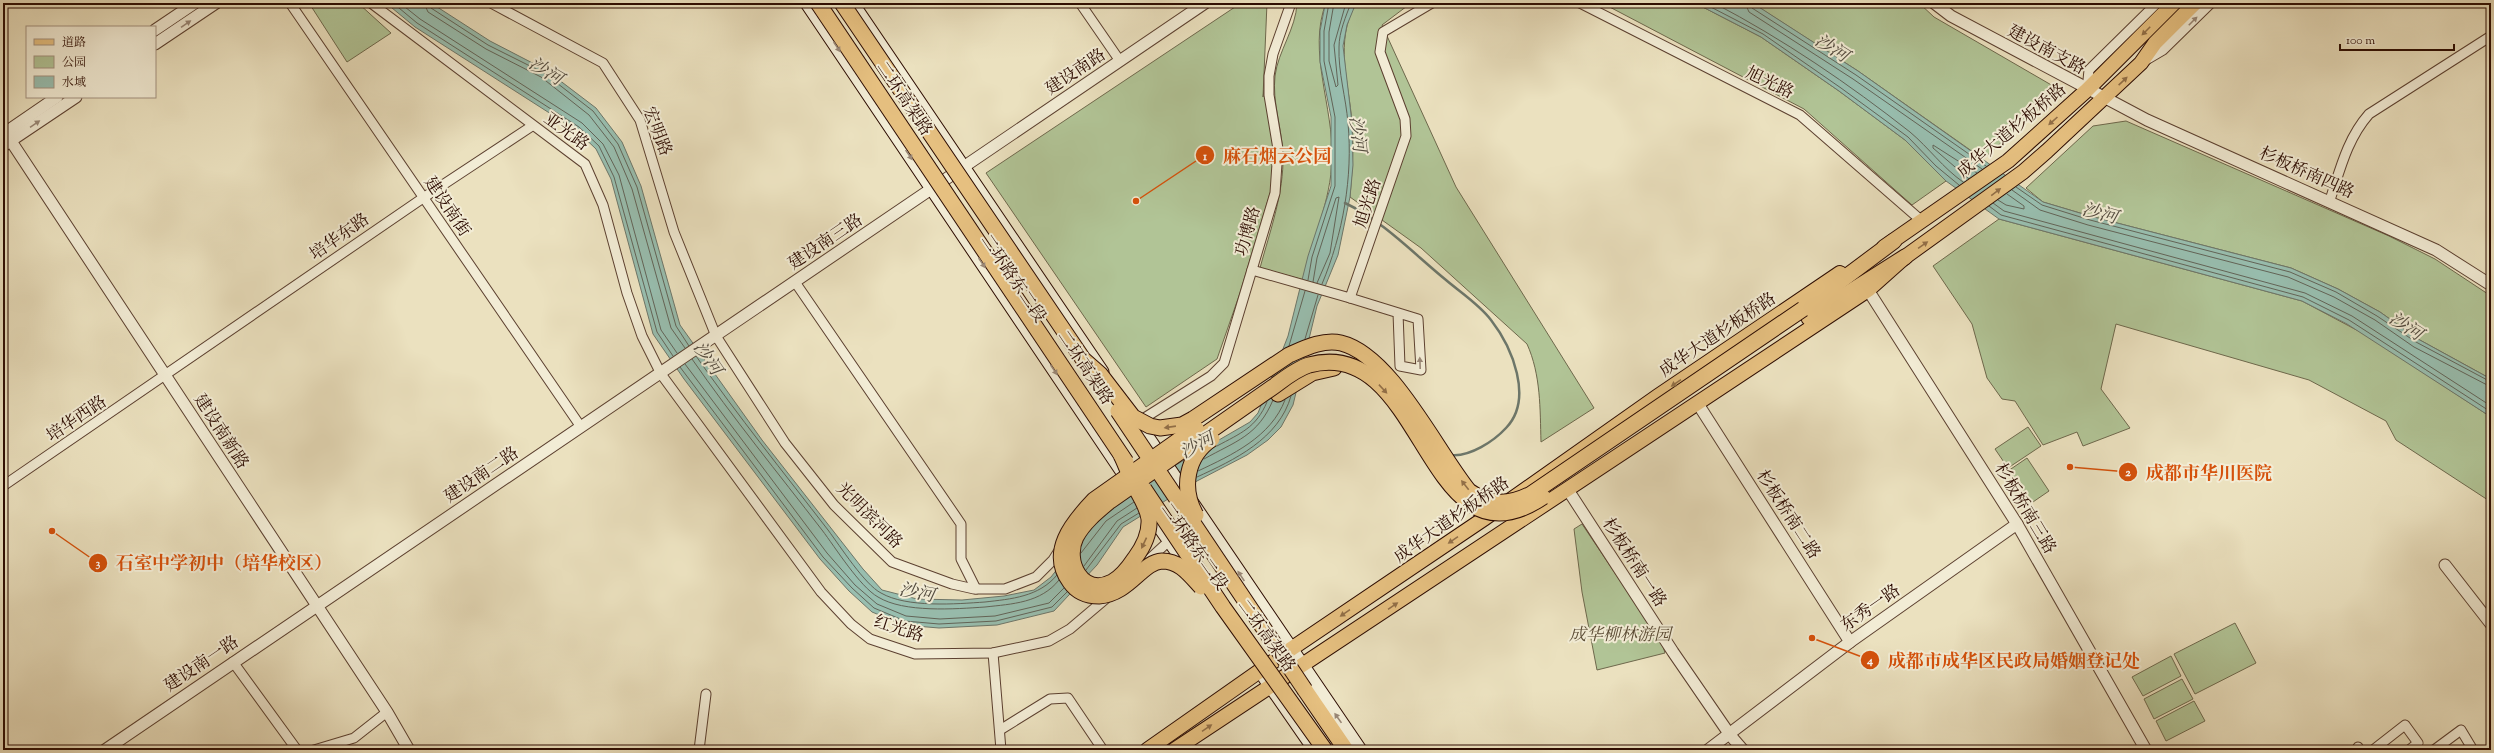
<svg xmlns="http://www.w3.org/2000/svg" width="2494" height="753" viewBox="0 0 2494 753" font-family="'Sorts Mill Goudy','Noto Serif SC',serif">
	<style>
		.green { fill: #b1c496; stroke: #6e684c }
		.water { fill: #98beaf; stroke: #6d7669 }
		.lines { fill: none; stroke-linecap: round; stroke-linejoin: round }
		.shore { stroke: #626458; stroke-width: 1 }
		.stream { stroke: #6d7669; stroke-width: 2.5 }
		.minor-casing { stroke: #5c4030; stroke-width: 11 }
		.tertiary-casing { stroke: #5c4030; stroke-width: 13 }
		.secondary-casing { stroke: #2c0b01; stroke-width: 15 }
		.primary-casing { stroke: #2c0b01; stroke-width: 16 }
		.trunk-casing { stroke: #2c0b01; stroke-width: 17 }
		.minor { stroke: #f2ecd5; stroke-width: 9 }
		.tertiary { stroke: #f2ecd5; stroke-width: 11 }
		.secondary { stroke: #f2ecd5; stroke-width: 13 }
		.primary { stroke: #e6c080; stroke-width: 14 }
		.trunk { stroke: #e6c080; stroke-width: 15 }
		.trunk-bridge-casing { stroke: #2c0b01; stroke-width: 17; stroke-linecap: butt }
		.trunk-bridge { stroke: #e6c080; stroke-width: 15 }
		.oneway { fill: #998776 }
		.oneway2 { fill: #926f47 }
		.labels { text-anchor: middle; stroke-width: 4; stroke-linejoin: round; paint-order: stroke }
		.street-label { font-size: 17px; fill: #2c0b01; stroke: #f2ecd5 }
		.park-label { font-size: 17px; font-style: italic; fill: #5b4c35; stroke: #f2ecd5 }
		.water-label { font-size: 18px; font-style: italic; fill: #524a3e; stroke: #f2ecd5 }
		.leader { fill: none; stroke: #d5510b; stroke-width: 1.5 }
		.callout-dot { fill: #d5510b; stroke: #f2ecd5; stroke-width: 1.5 }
		.mark-label { font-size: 12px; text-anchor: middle; font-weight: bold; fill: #fff }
		.callout-label { font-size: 18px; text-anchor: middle; font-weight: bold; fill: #d5510b; stroke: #f2ecd5; stroke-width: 4; stroke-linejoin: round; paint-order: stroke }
	</style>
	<rect width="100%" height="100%" fill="#ebe1bf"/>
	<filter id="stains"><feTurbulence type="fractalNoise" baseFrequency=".005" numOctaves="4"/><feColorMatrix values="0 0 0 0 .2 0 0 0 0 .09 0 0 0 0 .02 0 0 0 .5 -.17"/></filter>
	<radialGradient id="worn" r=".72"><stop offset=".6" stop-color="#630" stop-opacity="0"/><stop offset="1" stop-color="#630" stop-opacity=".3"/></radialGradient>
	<!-- green -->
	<g class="green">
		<polygon points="309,3 358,3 391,33 347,62"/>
		<polygon points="1241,3 1267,3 1263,97 1264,90 1274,152 1271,190 1240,293 1217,359 1146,407 986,173"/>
		<path d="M1297,3H1326C1307,51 1334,108 1332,159C1331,201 1312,239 1304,280L1260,268C1270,231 1284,193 1283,155C1282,128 1272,102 1275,76C1278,51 1296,29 1297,3Z"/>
		<path d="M1356,3H1411L1382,25L1456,187L1594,408L1541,442C1540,409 1541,375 1527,344L1421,248L1350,197C1352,172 1354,148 1352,123C1349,82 1334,42 1356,3Z"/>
		<polygon points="1602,3 1695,3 1761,37 1839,91 1905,140 1946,181 1912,205 1804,109"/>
		<polygon points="1752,3 1919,3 1934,17 2060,90 1983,159 1858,71"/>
		<polygon points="2126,121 2389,236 2435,259 2491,296 2491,379 2418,339 2380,312 2338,289 2291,268 2090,216 2043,202 2026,188 2093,126"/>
		<polygon points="1999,219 2302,301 2366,335 2491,417 2491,502 2396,440 2386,421 2309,380 2116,324 2101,389 2130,428 2083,446 2077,432 2043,445 2015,401 2002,399 1987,378 1972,324 1933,266"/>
		<polygon points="2028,427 2041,446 2008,468 1995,449"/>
		<polygon points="2027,458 2049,491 2030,504 2008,471"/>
		<polygon points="1582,524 1662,643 1665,653 1597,670 1582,592 1574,529"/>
		<polygon points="2235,623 2256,663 2195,694 2174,654"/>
		<polygon points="2171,656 2181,676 2143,696 2132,677"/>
		<polygon points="2182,679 2193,699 2154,719 2144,699"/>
		<polygon points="2194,701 2205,721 2166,741 2156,721"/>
	</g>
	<!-- water -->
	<g class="water">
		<polygon points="386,3 431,3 490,41 546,70 596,108 622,142 641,186 680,325 762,440 863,569 882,590 917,599 962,600 1004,596 1034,590 1051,577 1100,514 1155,477 1250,422 1258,413 1288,336 1308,256 1331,186 1331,117 1320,62 1320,31 1325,5 1326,3 1356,3 1347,25 1343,46 1352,123 1353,165 1350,197 1338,255 1317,306 1293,405 1281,427 1268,440 1247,455 1197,481 1123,527 1097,565 1054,611 997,625 939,628 904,625 872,612 849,591 820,559 684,379 653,334 611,179 596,149 576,130 415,27"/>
		<polygon points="1695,3 1752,3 1762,9 1858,71 2043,202 2090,216 2291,268 2338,289 2380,312 2418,339 2491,379 2491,417 2347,324 2302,301 1999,219 1946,181 1905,140 1839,91 1761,37"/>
	</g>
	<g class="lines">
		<!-- shore -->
		<g class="shore">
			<polyline points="393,3 417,23 579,127 599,146 614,177 657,332 673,356"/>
			<polyline points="400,3 420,19 582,123 603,144 619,175 661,330 677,353"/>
			<polyline points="424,3 428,12 486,49 541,77 589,115 614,147 632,189 671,328 685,348"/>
			<polyline points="429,3 431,8 488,45 544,73 593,111 618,144 637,187 676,326 689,346"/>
			<polyline points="1334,3 1329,32 1329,61 1336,87 1338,85 1334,45 1346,3"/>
			<polyline points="1703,3 1763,34 1841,88 1908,137 1936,166 1959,185"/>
			<path d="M1714,3C1783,39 1849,84 1910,132C1929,148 1943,168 1963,182"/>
			<polyline points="1745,3 1749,12 1853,79 1982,169"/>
			<polyline points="1751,3 1752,8 1856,75 1986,166"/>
			<polyline points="1969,179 1933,148 1933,145 1977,173"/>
			<polyline points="2016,187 2042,205 2090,220 2290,272 2336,292 2377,316 2416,342 2491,382"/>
			<polyline points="2012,190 2040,210 2088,225 2288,277 2334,297 2375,320 2414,347 2491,387"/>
			<polyline points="1998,200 2006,205 2024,209 2024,206 2007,194"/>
			<polyline points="1993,203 2004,211 2305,293 2352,316 2491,406"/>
			<polyline points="1989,206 2001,215 2303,297 2349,320 2491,412"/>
			<polyline points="1308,280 1312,257 1335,186 1335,117 1324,61 1324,31 1329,3"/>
			<polyline points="1313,282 1317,258 1336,198 1339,197 1330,253 1317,283"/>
			<path d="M1322,284C1343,234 1353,177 1348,123C1346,98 1338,72 1339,47C1339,32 1346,16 1351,3"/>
			<polyline points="1305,339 1318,295"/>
			<polyline points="1289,346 1305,291"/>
			<path d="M696,356C738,416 784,473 828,530C840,546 865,585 881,593C907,608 956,604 985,602C1011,599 1039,597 1057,575"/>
			<path d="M692,359C733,418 778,473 822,530C835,547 860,587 878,597C904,613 955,609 985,607C1012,604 1041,603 1059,580"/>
			<polyline points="685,364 827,553 855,585 877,604 906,616 940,619 995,616 1049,603 1064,588"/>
			<polyline points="680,367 823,557 852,588 874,608 905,621 939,624 996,621 1052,607 1067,592"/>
			<path d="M1217,446C1241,433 1256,428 1267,402"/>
			<path d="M1204,459C1236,441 1258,436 1273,400"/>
			<path d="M1198,471C1232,455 1271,437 1285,400"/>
			<path d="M1197,477C1234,460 1279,439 1291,396"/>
			<polyline points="1081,553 1106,521 1134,502"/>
			<polyline points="1084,566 1117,521 1137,508"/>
			<polyline points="1086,570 1121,524 1139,513"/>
		</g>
		<!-- stream -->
		<path class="stream" d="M1345,203C1383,221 1414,254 1446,280C1460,292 1480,305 1491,320C1512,347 1534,399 1506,428C1494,441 1470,457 1451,455"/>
		<defs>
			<g id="minor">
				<polyline points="290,3 581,427"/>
				<polyline points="371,3 585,164 603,205 627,293 642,336 661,374 821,592 851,624 870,639 915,654 993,653 1049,641 1070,629 1109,596"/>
				<polyline points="491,3 603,63 640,120 674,232 716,336 785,443 834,505 892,562 952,584 974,589 1005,589 1036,577 1053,560 1060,549"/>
				<polyline points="1080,3 1120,61"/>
				<polyline points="1580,3 1800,115 1923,222"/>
				<polyline points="2146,60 2163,50 2211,3"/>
				<polyline points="2087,90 2089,70 2157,3"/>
				<path d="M2330,200C2340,170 2347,139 2369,114L2491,36"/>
				<polyline points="1252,270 1350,298 1406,136 1405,119 1380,52 1383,32 1432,3"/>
				<polyline points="795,282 961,524 961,559 976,589"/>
				<polyline points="1350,298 1418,319 1421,370 1400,366 1398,313"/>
				<polyline points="1138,422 1211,376 1224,363 1275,193 1278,149 1269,95 1269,76 1273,54 1291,3"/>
				<polyline points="3,486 423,198 532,126"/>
				<polyline points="1145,563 1169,541"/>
				<polyline points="993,653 1001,750"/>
				<polyline points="233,662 297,750"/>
				<polyline points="1000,730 1050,699 1068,698 1103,750"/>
				<polyline points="2358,747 2359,750"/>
				<polyline points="314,750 354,738 387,712"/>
				<polyline points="699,750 706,694"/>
				<polyline points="2373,750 2405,725 2418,743 2409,750"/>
				<polyline points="2434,750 2461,730 2473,750"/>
			</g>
			<g id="tertiary">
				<polyline points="1934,3 1951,16 2147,120 2436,250 2491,285"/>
				<polyline points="155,30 195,3"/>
				<polyline points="155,44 216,3"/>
				<polyline points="5,132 387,712 409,750"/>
				<polyline points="3,134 57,97"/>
				<polyline points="3,146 76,97"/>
				<polyline points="1868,290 2017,524 2146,750"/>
				<polyline points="1698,404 1850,642"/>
				<polyline points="1568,490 1673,652 1730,735 1743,750"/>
				<polyline points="2445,565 2491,624"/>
				<polyline points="105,750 1205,3"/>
				<polyline points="1708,750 1850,642 2017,524"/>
			</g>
			<g id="secondary">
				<polyline points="807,3 1126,477"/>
				<polyline points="852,3 1102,372"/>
				<polyline points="1133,416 1360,750"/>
				<polyline points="1147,509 1192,573"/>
				<polyline points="1265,678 1315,750"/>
			</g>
			<g id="primary">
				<polyline points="1884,247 2008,161 2087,90 2174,3"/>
				<polyline points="1147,750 1291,649 1485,518 1658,396 1840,273"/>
				<polyline points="1174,750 1868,290 1905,257 2023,172 2047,151 2141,63 2155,43 2195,3"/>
			</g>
			<g id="trunk">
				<polyline points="1803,309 1894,241"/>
				<polyline points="1809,318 1905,257"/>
				<polyline points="1278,394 1312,373 1334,368"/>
				<polyline points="1305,690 1346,750"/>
			</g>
		</defs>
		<!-- minor casing -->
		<use href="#minor" class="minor-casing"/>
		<!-- tertiary casing -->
		<use href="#tertiary" class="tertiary-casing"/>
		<!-- secondary casing -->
		<use href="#secondary" class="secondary-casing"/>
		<!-- primary casing -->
		<use href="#primary" class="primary-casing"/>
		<!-- trunk casing -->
		<use href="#trunk" class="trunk-casing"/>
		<!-- minor -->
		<use href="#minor" class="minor"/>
		<!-- tertiary -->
		<use href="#tertiary" class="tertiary"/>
		<!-- secondary -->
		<use href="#secondary" class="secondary"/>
		<!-- primary -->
		<use href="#primary" class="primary"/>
		<!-- trunk -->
		<use href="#trunk" class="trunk"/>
		<defs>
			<g id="trunk-bridge">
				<polyline points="818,3 1126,462"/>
				<path d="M842,3L1083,359L1100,374L1133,417L1150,426L1160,428L1182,425L1193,419L1289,355C1305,348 1323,339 1341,343C1391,355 1437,452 1469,491C1490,506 1509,505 1531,494L1803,309"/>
				<polyline points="1118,411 1305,690"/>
				<path d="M1196,428L1094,500C1072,523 1048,552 1070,582C1077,592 1088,596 1099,596C1129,594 1142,562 1162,561C1180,561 1189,574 1201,587"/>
				<path d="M1121,455C1125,463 1128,472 1132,480C1137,493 1147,504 1149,519C1150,534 1144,546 1135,558C1129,567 1122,577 1112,582C1082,597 1064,561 1076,537C1084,522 1098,511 1110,501L1273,387C1284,379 1296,369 1309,365C1426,333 1425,577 1543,497"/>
				<polyline points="1144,489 1223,607 1325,750"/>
				<path d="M1196,515C1181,489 1186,456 1212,439"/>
			</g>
		</defs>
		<!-- trunk-bridge casing -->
		<use href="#trunk-bridge" class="trunk-bridge-casing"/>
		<!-- trunk-bridge -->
		<use href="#trunk-bridge" class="trunk-bridge"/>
	</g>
	<!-- one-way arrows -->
	<defs><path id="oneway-solid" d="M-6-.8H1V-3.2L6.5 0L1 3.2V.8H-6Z"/></defs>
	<g class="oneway">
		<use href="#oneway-solid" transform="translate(2193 21) rotate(-45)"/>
		<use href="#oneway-solid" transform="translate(186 24) rotate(-34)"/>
		<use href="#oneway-solid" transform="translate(837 47) rotate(56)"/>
		<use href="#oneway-solid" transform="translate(35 124) rotate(-34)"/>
		<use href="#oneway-solid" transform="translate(909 155) rotate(56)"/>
		<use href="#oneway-solid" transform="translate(982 263) rotate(56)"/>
		<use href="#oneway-solid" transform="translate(1420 363) rotate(-92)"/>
		<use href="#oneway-solid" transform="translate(1054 370) rotate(56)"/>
		<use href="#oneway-solid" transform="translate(1241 576) rotate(-124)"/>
		<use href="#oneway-solid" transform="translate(1338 718) rotate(-125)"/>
	</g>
	<g class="oneway2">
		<use href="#oneway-solid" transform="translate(2146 31) rotate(135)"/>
		<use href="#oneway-solid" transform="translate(2123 81) rotate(-43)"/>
		<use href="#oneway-solid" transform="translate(2053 121) rotate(138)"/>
		<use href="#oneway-solid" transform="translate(1996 192) rotate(-37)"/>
		<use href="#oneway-solid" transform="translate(1923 245) rotate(-35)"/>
		<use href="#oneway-solid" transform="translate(1676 383) rotate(146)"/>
		<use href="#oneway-solid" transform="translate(1383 389) rotate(47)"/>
		<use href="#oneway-solid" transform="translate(1170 427) rotate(172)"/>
		<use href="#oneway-solid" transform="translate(1465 485) rotate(-128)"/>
		<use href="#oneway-solid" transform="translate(1453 540) rotate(146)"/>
		<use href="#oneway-solid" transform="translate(1144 543) rotate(115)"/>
		<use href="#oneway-solid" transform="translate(1393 606) rotate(-34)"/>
		<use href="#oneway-solid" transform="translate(1345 613) rotate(146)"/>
		<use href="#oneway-solid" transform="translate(1207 728) rotate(-34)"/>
	</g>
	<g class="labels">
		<!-- street labels -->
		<g class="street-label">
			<text transform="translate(2047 49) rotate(28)" y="6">建设南支路</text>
			<text transform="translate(1075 71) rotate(-34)" y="6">建设南路</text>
			<text transform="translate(1770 82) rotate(26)" y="6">旭光路</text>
			<text transform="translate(905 98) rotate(56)" y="6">二环高架路</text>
			<text transform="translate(2011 130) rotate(-40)" y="6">成华大道杉板桥路</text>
			<text transform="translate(567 131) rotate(36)" y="6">亚光路</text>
			<text transform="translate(658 131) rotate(69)" y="6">宏明路</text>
			<text transform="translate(2307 172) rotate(24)" y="6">杉板桥南四路</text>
			<text transform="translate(1367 203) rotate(-72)" y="6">旭光路</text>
			<text transform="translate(448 206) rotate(56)" y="6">建设南街</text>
			<text transform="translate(1247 231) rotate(-74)" y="6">功博路</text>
			<text transform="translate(339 236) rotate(-35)" y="6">培华东路</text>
			<text transform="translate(825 241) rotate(-34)" y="6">建设南三路</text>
			<text transform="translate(1014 278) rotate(56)" y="6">二环路东二段</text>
			<text transform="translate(1717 334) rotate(-34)" y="6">成华大道杉板桥路</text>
			<text transform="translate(1086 367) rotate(56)" y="6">二环高架路</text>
			<text transform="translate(76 418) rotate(-34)" y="6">培华西路</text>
			<text transform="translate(222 431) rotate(57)" y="6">建设南新路</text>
			<text transform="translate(481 474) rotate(-34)" y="6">建设南二路</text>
			<text transform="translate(2026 508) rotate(59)" y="6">杉板桥南三路</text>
			<text transform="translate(1789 514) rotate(57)" y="6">杉板桥南二路</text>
			<text transform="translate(870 515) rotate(45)" y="6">光明滨河路</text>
			<text transform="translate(1451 519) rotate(-35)" y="6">成华大道杉板桥路</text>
			<text transform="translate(1195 546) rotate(55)" y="6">二环路东二段</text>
			<text transform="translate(1635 562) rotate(57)" y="6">杉板桥南一路</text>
			<text transform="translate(1870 607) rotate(-35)" y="6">东秀一路</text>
			<text transform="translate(899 628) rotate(18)" y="6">红光路</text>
			<text transform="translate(1267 635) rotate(54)" y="6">二环高架路</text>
			<text transform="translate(201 663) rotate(-34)" y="6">建设南一路</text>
		</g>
		<!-- park labels -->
		<g class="park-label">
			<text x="1620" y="640">成华柳林游园</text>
		</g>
		<!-- water labels -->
		<g class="water-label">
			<text transform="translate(1832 48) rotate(32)" y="6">沙河</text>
			<text transform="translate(546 71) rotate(31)" y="6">沙河</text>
			<text transform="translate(1358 134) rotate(83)" y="6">沙河</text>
			<text transform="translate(2100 213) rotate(15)" y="6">沙河</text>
			<text transform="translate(2406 326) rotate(33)" y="6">沙河</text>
			<text transform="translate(708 358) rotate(55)" y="6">沙河</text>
			<text transform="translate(1197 445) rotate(-28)" y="6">沙河</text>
			<text transform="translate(917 592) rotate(11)" y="6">沙河</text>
		</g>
	</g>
	<!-- callouts -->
	<path class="leader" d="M1136 201L1205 155M2070 467L2128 472M52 531L98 563M1812 638L1870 660"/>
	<g class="callout-dot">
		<circle cx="1136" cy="201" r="4"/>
		<circle cx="2070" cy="467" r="4"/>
		<circle cx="52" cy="531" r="4"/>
		<circle cx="1812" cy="638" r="4"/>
		<circle cx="1205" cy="155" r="10"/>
		<circle cx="2128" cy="472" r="10"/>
		<circle cx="98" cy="563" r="10"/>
		<circle cx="1870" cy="660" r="10"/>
	</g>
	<g class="mark-label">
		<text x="1205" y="160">1</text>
		<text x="2128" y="476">2</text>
		<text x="98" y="567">3</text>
		<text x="1870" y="664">4</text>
	</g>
	<g class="callout-label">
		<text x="1277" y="162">麻石烟云公园</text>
		<text x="2209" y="479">成都市华川医院</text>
		<text x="224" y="569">石室中学初中（培华校区）</text>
		<text x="2014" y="667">成都市成华区民政局婚姻登记处</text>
	</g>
	<!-- margin -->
	<rect width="2494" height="753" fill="none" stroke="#ebe1bf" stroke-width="16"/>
	<rect x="4" y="4" width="2486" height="745" fill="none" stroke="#2c0b01" stroke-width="2"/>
	<rect x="8" y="8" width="2478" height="737" fill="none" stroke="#2c0b01"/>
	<!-- legend -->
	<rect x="26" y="26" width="130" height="72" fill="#f2ecd5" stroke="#a39280"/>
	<rect x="34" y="39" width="20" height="6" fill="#e6c080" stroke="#a39280"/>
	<text x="62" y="46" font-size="12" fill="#2c0b01">道路</text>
	<rect x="34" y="56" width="20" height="12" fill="#b1c496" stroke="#a39280"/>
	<text x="62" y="66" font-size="12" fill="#2c0b01">公园</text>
	<rect x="34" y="76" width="20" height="12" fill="#98beaf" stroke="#a39280"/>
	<text x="62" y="86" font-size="12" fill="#2c0b01">水域</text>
	<!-- scale -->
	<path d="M2340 44v6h114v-6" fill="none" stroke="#2c0b01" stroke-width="2"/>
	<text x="2346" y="44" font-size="12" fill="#2c0b01" stroke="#f2ecd5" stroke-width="3" paint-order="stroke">100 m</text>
	<rect width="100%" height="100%" filter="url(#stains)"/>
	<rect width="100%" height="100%" fill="url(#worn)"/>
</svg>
